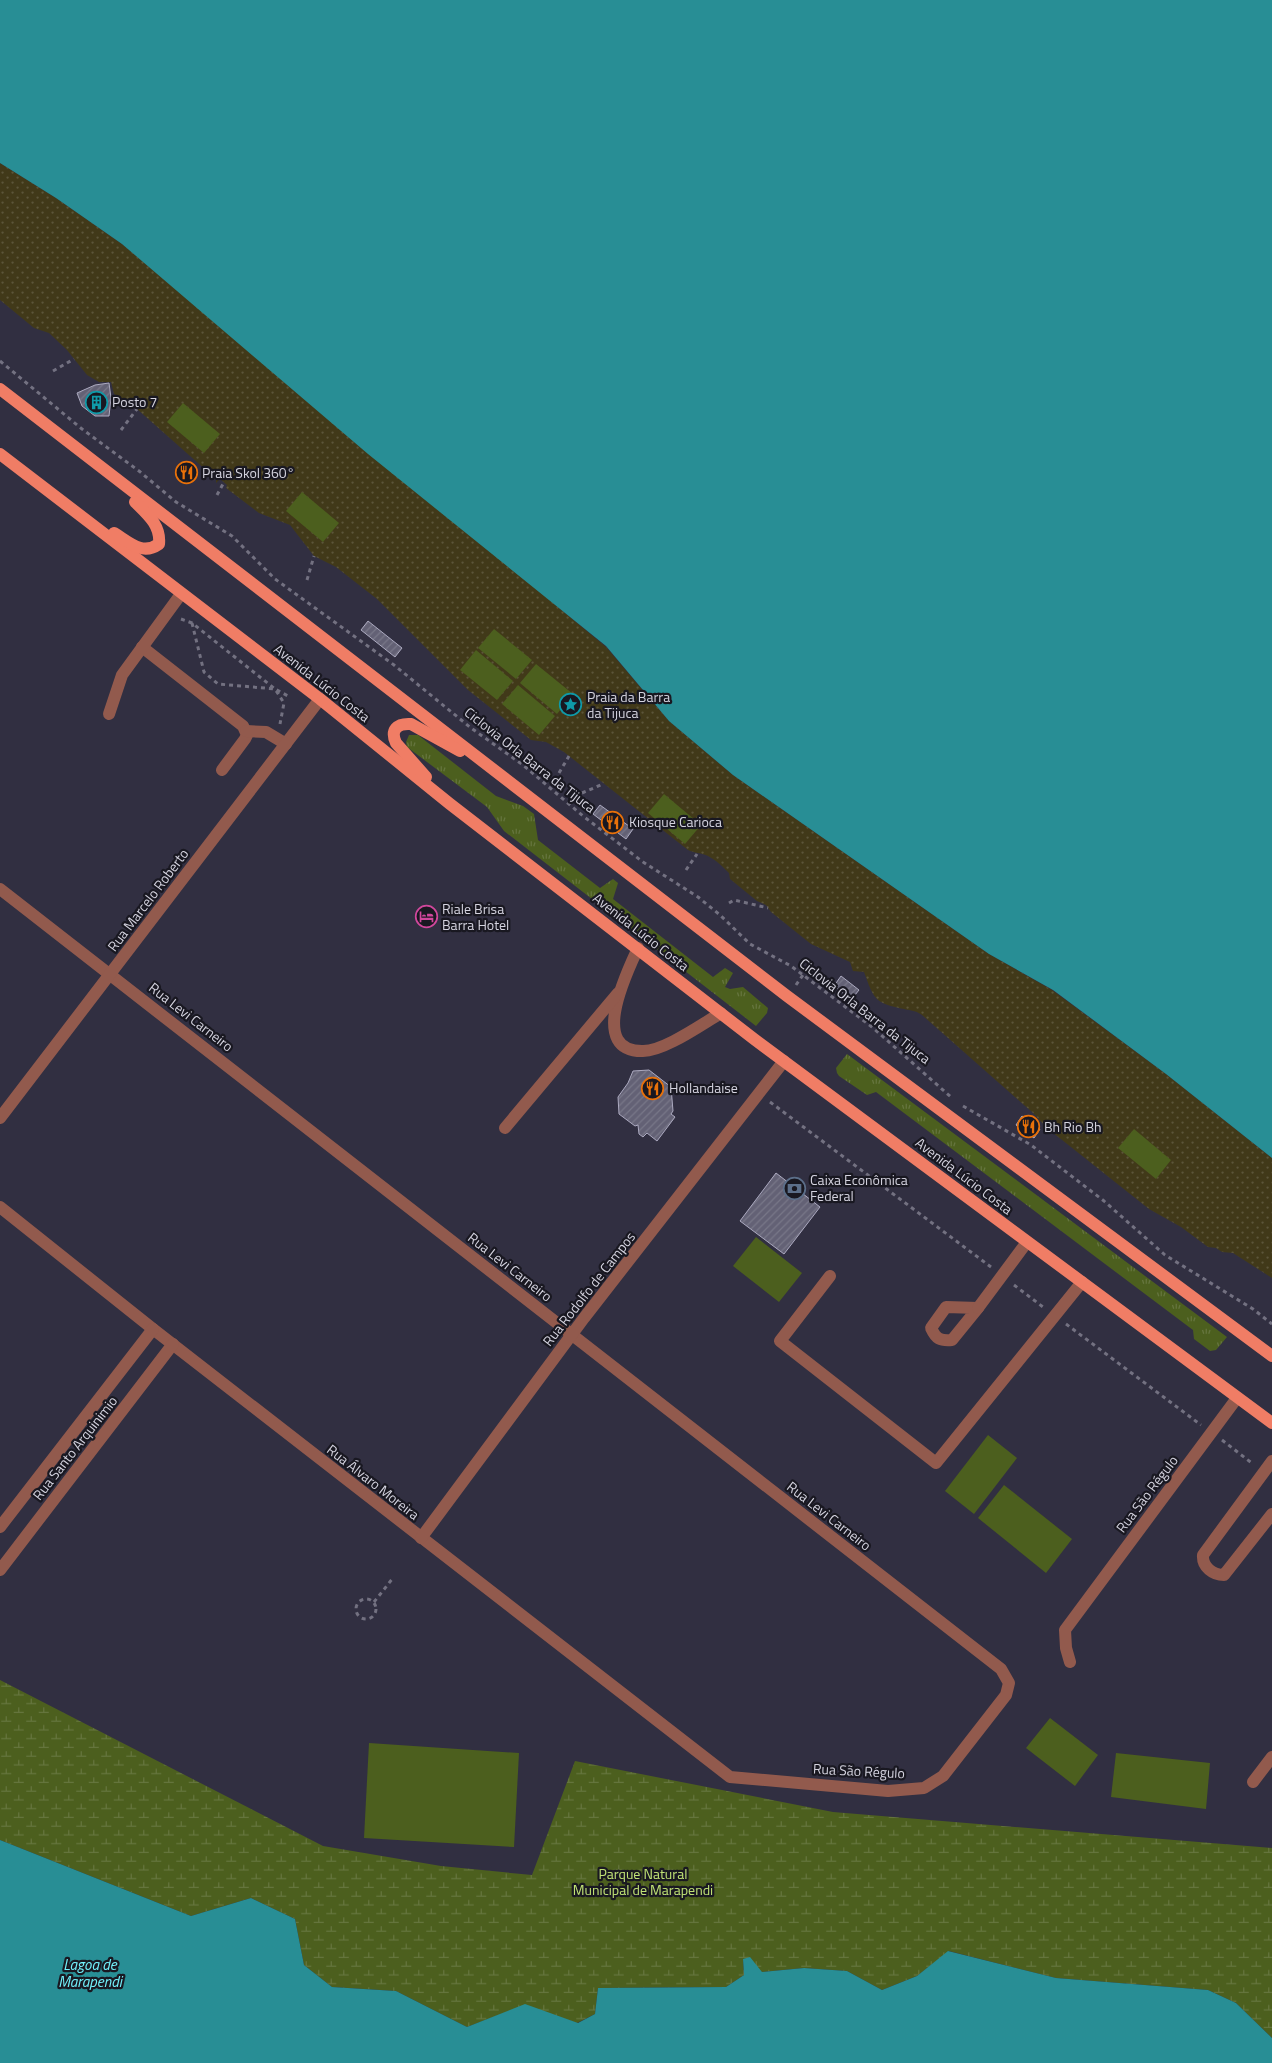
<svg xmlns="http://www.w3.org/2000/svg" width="1272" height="2063" viewBox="0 0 1272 2063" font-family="'Titillium Web',sans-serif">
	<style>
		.grass { fill: url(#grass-tufts) }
		.wetland { fill: url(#wetland-marsh) }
		.sand { fill: url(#sand-dots) }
		.pitch { fill: #4c5f1e }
		.water { fill: #288e95 }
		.building { fill: url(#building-hatch); stroke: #acaac0 }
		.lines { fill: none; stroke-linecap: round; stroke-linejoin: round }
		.path { stroke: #737181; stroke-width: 3; stroke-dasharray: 4 4; stroke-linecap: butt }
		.minor { stroke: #925a4d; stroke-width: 12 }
		.major { stroke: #f07d65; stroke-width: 12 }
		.labels { text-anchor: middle; stroke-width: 4.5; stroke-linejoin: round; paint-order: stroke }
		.poi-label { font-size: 14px; fill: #d4d3df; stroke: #191821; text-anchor: start }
		.street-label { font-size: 14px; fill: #d4d3df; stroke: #191821 }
		.park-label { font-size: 14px; fill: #c1e376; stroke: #191821 }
		.water-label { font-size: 15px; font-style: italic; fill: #73f3fd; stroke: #191821 }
	</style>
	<defs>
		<pattern id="grass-tufts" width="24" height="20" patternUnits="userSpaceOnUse" patternTransform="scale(1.25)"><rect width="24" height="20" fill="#4c5f1e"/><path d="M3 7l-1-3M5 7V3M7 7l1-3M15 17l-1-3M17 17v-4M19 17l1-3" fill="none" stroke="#65753e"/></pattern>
		<pattern id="wetland-marsh" width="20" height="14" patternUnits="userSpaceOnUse" patternTransform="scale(1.25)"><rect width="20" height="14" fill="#4c5f1e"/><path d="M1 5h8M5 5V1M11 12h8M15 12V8" fill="none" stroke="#65753e"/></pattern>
		<pattern id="sand-dots" width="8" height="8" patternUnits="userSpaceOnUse" patternTransform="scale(1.25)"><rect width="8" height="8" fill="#413919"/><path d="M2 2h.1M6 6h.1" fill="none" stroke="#5c553a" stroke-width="1.8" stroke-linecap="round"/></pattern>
		<pattern id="building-hatch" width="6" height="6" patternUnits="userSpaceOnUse" patternTransform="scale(1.25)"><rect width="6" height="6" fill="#636175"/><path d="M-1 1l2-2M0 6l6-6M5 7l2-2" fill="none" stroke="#787788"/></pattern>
	</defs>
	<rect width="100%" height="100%" fill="#312f41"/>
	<!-- grass -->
	<g class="grass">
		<polygon points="409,735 418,735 496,796 523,806 534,814 538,840 600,888 613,879 618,883 613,899 713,977 725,968 733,973 725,987 730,989 743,987 768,1008 767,1013 756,1026 504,831 487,807 407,747 406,742"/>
		<polygon points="847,1054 1227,1337 1216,1350 1210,1351 1194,1339 1193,1330 876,1092 867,1095 839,1076 837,1073 836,1068"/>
	</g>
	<!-- wetland -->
	<polygon class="wetland" points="0,1680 323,1846 441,1866 532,1875 575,1761 833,1812 1272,1848 1272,2038 1236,2003 1208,1990 1056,1978 949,1951 917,1976 882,1990 847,1971 804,1968 762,1972 743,1960 744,1975 726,1987 598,1988 595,2014 577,2023 525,2005 467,2027 396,1991 332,1987 304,1965 295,1919 251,1898 191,1916 0,1840"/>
	<!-- sand -->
	<path class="sand" d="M0,163L56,198L122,244L606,647L669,721L733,775L989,954L1052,990L1166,1074L1272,1158V1278L1233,1253L1222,1252L1216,1248L1208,1247L1181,1227L1149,1209L1047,1128L1032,1112L922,1015C915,1010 912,1011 904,1009C874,1003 874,999 864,972L853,971L850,962L811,944L771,912L766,905L757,901L730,879L729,873C723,867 716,860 708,856C702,853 694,853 688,850L564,752L546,742L531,740L468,690L377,599L336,567L314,556L290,525L259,513L226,488L227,485L220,479L216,483V479L137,409L114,394L111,382H99L87,375L67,350L49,333L34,328L0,300Z"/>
	<!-- pitch -->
	<g class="pitch">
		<polygon points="183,403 220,434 204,453 167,422"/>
		<polygon points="302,492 339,523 323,542 286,511"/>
		<polygon points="494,629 532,660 516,679 478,648"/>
		<polygon points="476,650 513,681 497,700 460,670"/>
		<polygon points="536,664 573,694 557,714 520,683"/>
		<polygon points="518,685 555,716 539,735 502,704"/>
		<polygon points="664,794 701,825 685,844 648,813"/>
		<polygon points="1134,1129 1171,1160 1156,1179 1118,1148"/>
		<polygon points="756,1237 802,1273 779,1302 733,1266"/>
		<polygon points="988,1435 1017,1458 974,1514 945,1491"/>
		<polygon points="1004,1485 1072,1539 1046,1573 978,1518"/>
		<polygon points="1050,1718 1098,1755 1075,1786 1026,1748"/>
		<polygon points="369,1743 519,1753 514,1847 364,1838"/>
		<polygon points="1116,1753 1210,1763 1206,1809 1111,1797"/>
	</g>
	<!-- water -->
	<g class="water">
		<polygon points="0,0 1272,0 1272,1158 1166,1074 1053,990 989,954 733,775 669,721 606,646 368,454 122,244 56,198 0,163"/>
		<polygon points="0,1840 191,1916 251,1898 295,1919 304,1965 332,1987 396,1991 467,2027 525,2004 578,2023 595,2014 598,1988 726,1987 744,1975 743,1959 750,1957 762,1972 804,1968 847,1971 882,1990 917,1976 948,1951 1056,1978 1208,1990 1236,2003 1272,2038 1272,2063 0,2063"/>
	</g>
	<!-- building -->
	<g class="building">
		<polygon points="109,383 111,398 109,416 95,416 82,406 77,393 95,385"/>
		<polygon points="368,621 402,648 395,657 361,630"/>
		<polygon points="600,805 633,829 626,839 593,814"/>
		<polygon points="841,976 859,990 851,1000 834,986"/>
		<polygon points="649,1070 671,1087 673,1111 671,1114 675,1117 657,1141 647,1133 643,1137 639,1134 638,1125 635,1126 619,1114 618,1097 628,1083 633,1071"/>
		<polygon points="1022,1116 1040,1129 1034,1138 1016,1125"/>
		<polygon points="776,1173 820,1207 784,1254 740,1221"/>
	</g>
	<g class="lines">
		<!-- path -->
		<g class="path">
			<polyline points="0,361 82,429 139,471 176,502 232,536 275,579 394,665 471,728 523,765 583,816 643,862 698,897 720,915 750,944 791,966 872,1027 952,1098"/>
			<polyline points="53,371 74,359"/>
			<polyline points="121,430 137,409"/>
			<polyline points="217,495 224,482"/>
			<polyline points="307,580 314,556"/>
			<polyline points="181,619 192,623 275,689 284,703 280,724"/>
			<polyline points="192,623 204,672 218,684 275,689 288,696 290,694"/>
			<polyline points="559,773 569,756"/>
			<polyline points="582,793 603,784"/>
			<polyline points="686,870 697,854"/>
			<polyline points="729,903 734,900 768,908"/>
			<polyline points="796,985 803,975"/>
			<polyline points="770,1102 991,1267"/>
			<polyline points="963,1106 1031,1145 1104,1201 1165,1255 1253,1309 1272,1324"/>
			<polyline points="1014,1285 1043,1307"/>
			<polyline points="1066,1324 1201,1425"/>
			<polyline points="1222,1440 1253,1464"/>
			<circle cx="366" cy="1609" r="10"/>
			<polyline points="374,1602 393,1578"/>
		</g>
		<!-- minor -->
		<g class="minor">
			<polyline points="142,647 243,726 247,735 245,739 222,770"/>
			<polyline points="109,714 122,675 181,594"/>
			<polyline points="246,731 266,732 286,744"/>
			<polyline points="0,889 1001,1669 1009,1683 1006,1695 943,1776 924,1788 888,1791 730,1777 153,1329 0,1207"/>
			<path d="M638,948C627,972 588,1051 642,1051C663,1052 702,1024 721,1013"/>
			<polyline points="0,1118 320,699"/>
			<polyline points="505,1128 618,993"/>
			<polyline points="830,1276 780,1341 936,1463 1082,1282"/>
			<path d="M946,1307L978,1308L952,1340C940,1341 936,1339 931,1328Z"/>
			<polyline points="978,1308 1027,1242"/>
			<path d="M1272,1461L1203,1555C1202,1567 1213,1575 1224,1575L1272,1514"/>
			<polyline points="0,1527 153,1329"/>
			<polyline points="421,1538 584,1318 784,1061"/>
			<polyline points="0,1570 173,1344"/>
			<polyline points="1070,1662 1066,1648 1065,1630 1237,1398"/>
			<polyline points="1253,1782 1272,1757"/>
		</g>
		<!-- major -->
		<g class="major">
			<polyline points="0,389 787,996 1272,1356"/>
			<polyline points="0,454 320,699 450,804 754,1039 1272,1423"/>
			<path d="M114,533C129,542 142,556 159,544C161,525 147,514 135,502"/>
			<path d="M426,777L396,743C390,730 397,723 411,724L460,751"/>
		</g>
	</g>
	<!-- icons -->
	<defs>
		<symbol id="building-ring" viewBox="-11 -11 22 22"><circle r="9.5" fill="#191821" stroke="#0f9aa8" stroke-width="1.5"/><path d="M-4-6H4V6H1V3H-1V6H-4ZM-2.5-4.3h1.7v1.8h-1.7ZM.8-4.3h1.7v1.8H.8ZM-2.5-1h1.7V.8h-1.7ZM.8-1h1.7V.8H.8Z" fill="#0f9aa8"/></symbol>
		<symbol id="restaurant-ring" viewBox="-11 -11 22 22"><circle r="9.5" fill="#191821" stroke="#e8710a" stroke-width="1.5"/><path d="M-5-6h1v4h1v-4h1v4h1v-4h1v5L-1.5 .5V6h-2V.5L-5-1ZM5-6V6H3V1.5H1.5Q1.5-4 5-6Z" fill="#e8710a"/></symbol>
		<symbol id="sight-ring" viewBox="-11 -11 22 22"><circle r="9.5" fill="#191821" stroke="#0f9aa8" stroke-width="1.5"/><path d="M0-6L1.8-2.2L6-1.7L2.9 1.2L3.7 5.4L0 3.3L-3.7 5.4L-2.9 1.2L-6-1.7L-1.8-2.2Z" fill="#0f9aa8"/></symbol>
		<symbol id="hotel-ring" viewBox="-11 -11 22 22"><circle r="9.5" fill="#191821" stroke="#d1479c" stroke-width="1.5"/><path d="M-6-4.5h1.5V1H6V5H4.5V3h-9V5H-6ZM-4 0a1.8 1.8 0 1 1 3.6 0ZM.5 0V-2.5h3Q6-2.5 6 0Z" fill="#d1479c"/></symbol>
		<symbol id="bank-ring" viewBox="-11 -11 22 22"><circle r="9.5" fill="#191821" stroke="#5c6f8a" stroke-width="1.5"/><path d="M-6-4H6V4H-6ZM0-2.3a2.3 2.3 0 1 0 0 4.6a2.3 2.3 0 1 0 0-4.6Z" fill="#5c6f8a"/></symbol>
	</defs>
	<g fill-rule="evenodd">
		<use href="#building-ring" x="84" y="390" width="25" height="25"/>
		<use href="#restaurant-ring" x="174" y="460" width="25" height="25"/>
		<use href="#sight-ring" x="558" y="692" width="25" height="25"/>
		<use href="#restaurant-ring" x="600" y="810" width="25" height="25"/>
		<use href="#hotel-ring" x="414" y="904" width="25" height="25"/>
		<use href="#restaurant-ring" x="640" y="1076" width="25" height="25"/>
		<use href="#restaurant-ring" x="1016" y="1114" width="25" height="25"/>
		<use href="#bank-ring" x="782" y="1176" width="25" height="25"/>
	</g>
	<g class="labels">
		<!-- poi labels -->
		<g class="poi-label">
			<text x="112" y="407">Posto 7</text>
			<text x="202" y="478">Praia Skol 360°</text>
			<text x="587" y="702">Praia da Barra<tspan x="587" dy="16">da Tijuca</tspan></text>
			<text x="629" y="827">Kiosque Carioca</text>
			<text x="442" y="914">Riale Brisa<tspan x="442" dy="16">Barra Hotel</tspan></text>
			<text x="669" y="1093">Hollandaise</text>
			<text x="1044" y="1132">Bh Rio Bh</text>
			<text x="810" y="1185">Caixa Econômica<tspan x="810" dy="16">Federal</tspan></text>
		</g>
		<!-- street labels -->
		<g class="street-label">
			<text transform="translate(322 683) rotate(38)" y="5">Avenida Lúcio Costa</text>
			<text transform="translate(530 760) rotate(38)" y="5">Ciclovia Orla Barra da Tijuca</text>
			<text transform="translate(148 900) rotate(-53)" y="5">Rua Marcelo Roberto</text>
			<text transform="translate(641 932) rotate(38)" y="5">Avenida Lúcio Costa</text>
			<text transform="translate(865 1011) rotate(38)" y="5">Ciclovia Orla Barra da Tijuca</text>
			<text transform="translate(191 1017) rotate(38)" y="5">Rua Levi Carneiro</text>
			<text transform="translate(964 1176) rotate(37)" y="5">Avenida Lúcio Costa</text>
			<text transform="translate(510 1267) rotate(38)" y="5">Rua Levi Carneiro</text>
			<text transform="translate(589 1289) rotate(-52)" y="5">Rua Rodolfo de Campos</text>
			<text transform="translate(75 1448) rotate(-52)" y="5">Rua Santo Arquinimio</text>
			<text transform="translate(373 1482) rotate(38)" y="5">Rua Álvaro Moreira</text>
			<text transform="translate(1147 1494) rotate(-53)" y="5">Rua São Régulo</text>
			<text transform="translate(829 1516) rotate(38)" y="5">Rua Levi Carneiro</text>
			<text transform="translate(859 1771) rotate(3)" y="5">Rua São Régulo</text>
		</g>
		<!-- park labels -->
		<g class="park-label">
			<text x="643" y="1879">Parque Natural<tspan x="643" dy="16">Municipal de Marapendi</tspan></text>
		</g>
		<!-- water labels -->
		<g class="water-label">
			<text x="90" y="1970">Lagoa de<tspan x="90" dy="17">Marapendi</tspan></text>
		</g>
	</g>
</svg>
